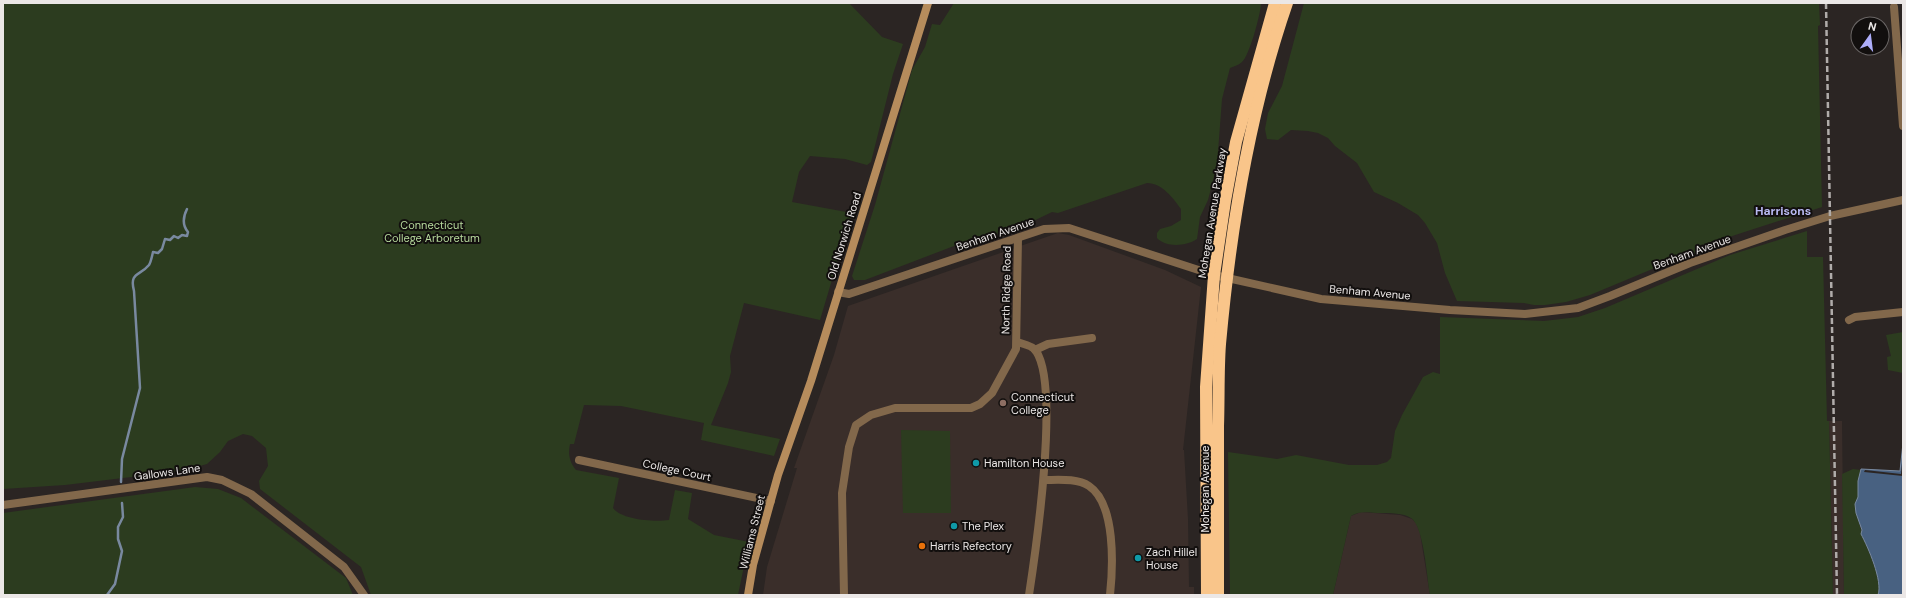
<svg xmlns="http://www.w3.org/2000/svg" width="1906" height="598" viewBox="0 0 1906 598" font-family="'DM Sans',sans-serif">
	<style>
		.built { fill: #3a2e2a }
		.green { fill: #2c3c1f }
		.water { fill: #486181; stroke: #79899f }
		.pier { fill: #2b2523 }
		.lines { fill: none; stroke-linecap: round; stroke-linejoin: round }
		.stream { stroke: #79899f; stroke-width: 2.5 }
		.street { stroke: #82684b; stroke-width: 8 }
		.secondary { stroke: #b68c5c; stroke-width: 8 }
		.highway { stroke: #f9c58a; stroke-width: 12 }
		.rail { stroke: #b0acaa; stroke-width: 2.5; stroke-dasharray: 6 3; stroke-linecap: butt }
		.education-dot { fill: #8d6e63; stroke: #120f0e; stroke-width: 1.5 }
		.culture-dot { fill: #0f9aa8; stroke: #120f0e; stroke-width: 1.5 }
		.food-dot { fill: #e8710a; stroke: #120f0e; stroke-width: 1.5 }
		.labels { text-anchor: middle; stroke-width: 4; stroke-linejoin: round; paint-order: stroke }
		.street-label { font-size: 11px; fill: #ebe7e6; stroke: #120f0e }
		.park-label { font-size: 11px; fill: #b7da9d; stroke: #120f0e }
		.poi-label { font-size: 11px; fill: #ebe7e6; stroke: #120f0e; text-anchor: start }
		.neighbourhood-label { font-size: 12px; font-weight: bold; fill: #b9baf3; stroke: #120f0e }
	</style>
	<rect width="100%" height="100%" fill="#2b2523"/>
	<!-- built -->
	<g class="built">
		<polygon points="1058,233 1069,235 1165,270 1201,287 1183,450 1184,450 1188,519 1189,587 1194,587 1194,595 763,595 767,567 797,468 794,468 834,355 848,306"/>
		<polygon points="1829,421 1842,421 1844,595 1833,595"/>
		<polygon points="1361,512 1400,515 1412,519 1416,523 1420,533 1430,595 1333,595 1351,516"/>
	</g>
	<!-- green -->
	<g class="green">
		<path d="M3,3H849L882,37L903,44L893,74L871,162L867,165L845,159L810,156L799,172L792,202L852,213L820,320L744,303L730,356L731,372L728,383L711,425L780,439L774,456L701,440L704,423L621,406L584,405L574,444H570C568,453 569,462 576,470L619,478L613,508C622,520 654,522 669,520L675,490L692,493L688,519L714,535L749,542L738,595H371L361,567L260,489L259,481L268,466L266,448L252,436L243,434L228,441L220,452L207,464L181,471L65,485L3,489Z"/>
		<path d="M954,3H1261C1261,13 1249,57 1242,62C1239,65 1234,66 1230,68L1222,99L1217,165L1208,200L1200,217L1197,239C1187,246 1166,248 1157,238V233L1160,229L1171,226L1181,220V209C1173,198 1162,183 1147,183L1058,213L1052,212L1017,229L967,241L865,280H854L852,276L875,205L912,70L925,47L932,24L940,25Z"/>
		<polygon points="1304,3 1819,3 1820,25 1818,26 1822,207 1726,238 1699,254 1662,265 1590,295 1566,302 1545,305 1534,305 1524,303 1457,301 1445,273 1437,243 1425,223 1418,215 1398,203 1374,192 1357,163 1335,146 1328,138 1318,133 1308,131 1291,130 1278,140 1267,139 1265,129 1268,113 1282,86"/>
		<path d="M1807,231V257H1823L1827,421H1829L1833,595H1430C1427,579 1424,526 1411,518C1403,513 1391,513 1381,513C1371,513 1360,510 1351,516L1333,595H1230L1228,452L1277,459L1296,455L1349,465H1377L1387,462L1391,458L1395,431L1402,415L1423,377L1433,372L1440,374V317L1544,321L1578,317L1605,308L1730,255Z"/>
		<polygon points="1903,332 1903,373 1888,370 1887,357 1891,356 1886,335"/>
		<polygon points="901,430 950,431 951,513 903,513"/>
		<path d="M1853,469L1861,470C1857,480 1860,488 1858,498C1858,500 1856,501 1856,503C1855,507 1861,531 1863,536C1868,551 1883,580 1878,595H1844L1842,474Z"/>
		<polygon points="195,487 218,489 241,498 346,578 353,595 3,595 3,513"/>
	</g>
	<!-- water -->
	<path class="water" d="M1903,443V595H1878C1883,581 1868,547 1861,534L1862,530L1856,513L1855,504L1858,497V481L1861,469L1900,471Z"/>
	<!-- pier -->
	<polygon class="pier" points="1903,452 1903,476 1864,472 1865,470 1901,474"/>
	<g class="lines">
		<!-- stream -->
		<g class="stream">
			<path d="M121,482L122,459L140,388L134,291C129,272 140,276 149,265C151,262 152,256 153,252L158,253L162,249L165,239L170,240L174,236L178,238L182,235L187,236L188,232C182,225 183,217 187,209"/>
			<polyline points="107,595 115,584 122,551 118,539 118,527 123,517 122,503"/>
		</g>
		<!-- street -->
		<g class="street">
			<polyline points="1894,7 1903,126"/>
			<polyline points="838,292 849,294 1044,229 1069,228 1214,275 1321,299 1450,310 1525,314 1578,308 1610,296 1690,263 1785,230 1830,216 1903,200"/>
			<polyline points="1849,320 1855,317 1903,312"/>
			<path d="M1017,342C1023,344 1032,345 1036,351C1060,386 1036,549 1029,595"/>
			<polyline points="1035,350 1048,344 1092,338"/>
			<polyline points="579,460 771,501"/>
			<path d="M1044,480C1058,480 1077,478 1089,486C1116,504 1113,567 1110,595"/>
			<polyline points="3,505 207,477 222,480 251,494 344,567 364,595"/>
			<polyline points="844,595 842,493 849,447 856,425 871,415 895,408 971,408 980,404 992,393 1016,349 1018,238"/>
		</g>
		<!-- secondary -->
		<polyline class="secondary" points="748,595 753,565 778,475 811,381 928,3"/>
		<!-- highway -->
		<g class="highway">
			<polyline points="1207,595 1206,387 1214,275 1225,201 1236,142 1275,3"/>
			<path d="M1218,595C1218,539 1218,482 1218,426C1219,398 1218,371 1220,344C1230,232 1250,110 1287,3"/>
		</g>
		<!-- rail -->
		<polyline class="rail" points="1826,3 1837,595"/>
	</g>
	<!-- markers -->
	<circle class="education-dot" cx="1003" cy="403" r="4"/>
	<g class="culture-dot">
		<circle cx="976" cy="463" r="4"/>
		<circle cx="954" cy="526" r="4"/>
		<circle cx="1138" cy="558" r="4"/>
	</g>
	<circle class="food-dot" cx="922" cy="546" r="4"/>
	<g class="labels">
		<!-- street labels -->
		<g class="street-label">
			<text transform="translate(1212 213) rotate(-81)" y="4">Mohegan Avenue Parkway</text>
			<text transform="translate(995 234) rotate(-19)" y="4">Benham Avenue</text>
			<text transform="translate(844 236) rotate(-73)" y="4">Old Norwich Road</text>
			<text transform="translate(1692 252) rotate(-20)" y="4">Benham Avenue</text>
			<text transform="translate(1006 290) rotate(-89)" y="4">North Ridge Road</text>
			<text transform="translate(1370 292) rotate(5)" y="4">Benham Avenue</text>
			<text transform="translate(677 470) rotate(12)" y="4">College Court</text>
			<text transform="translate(167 472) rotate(-8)" y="4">Gallows Lane</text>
			<text transform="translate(1205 489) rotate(-90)" y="4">Mohegan Avenue</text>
			<text transform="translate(752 532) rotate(-76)" y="4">Williams Street</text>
		</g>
		<!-- park labels -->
		<g class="park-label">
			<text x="432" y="229">Connecticut<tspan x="432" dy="13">College Arboretum</tspan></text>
		</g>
		<!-- poi labels -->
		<g class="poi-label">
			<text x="1011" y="401">Connecticut<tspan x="1011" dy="13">College</tspan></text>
			<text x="984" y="467">Hamilton House</text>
			<text x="962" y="530">The Plex</text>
			<text x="930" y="550">Harris Refectory</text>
			<text x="1146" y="556">Zach Hillel<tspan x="1146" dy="13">House</tspan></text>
		</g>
		<!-- neighbourhood labels -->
		<g class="neighbourhood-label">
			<text x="1783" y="215">Harrisons</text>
		</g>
	</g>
	<!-- border -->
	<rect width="1906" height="598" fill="none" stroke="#ebe7e6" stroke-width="8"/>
	<!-- north arrow -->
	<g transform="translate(1870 36) rotate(14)"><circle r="19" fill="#120f0e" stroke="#696564"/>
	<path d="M0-3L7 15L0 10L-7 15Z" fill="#aeaefa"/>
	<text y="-6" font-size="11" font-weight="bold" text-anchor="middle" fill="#ebe7e6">N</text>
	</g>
</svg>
